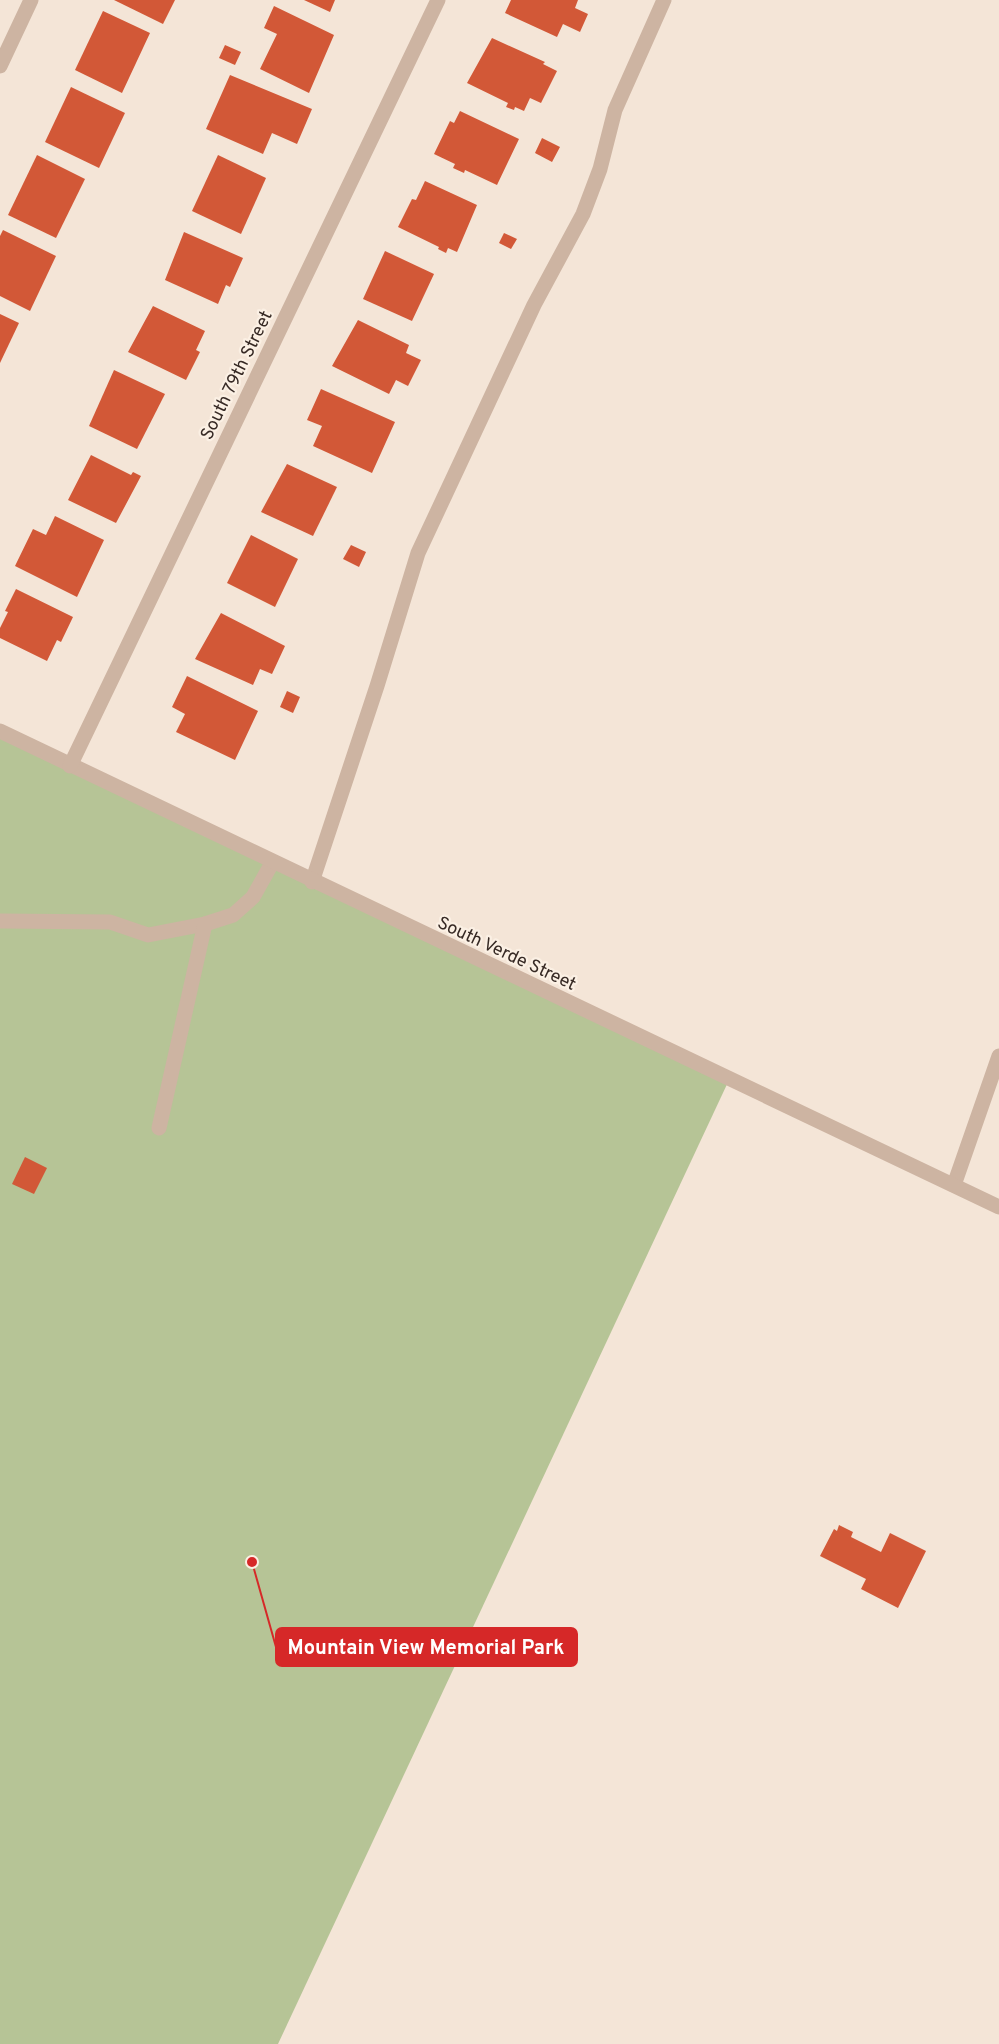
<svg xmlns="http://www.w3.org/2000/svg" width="999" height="2044" viewBox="0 0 999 2044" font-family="Overpass,sans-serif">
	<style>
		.green { fill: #b6c496 }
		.building { fill: #d25837 }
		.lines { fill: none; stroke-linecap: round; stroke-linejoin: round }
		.lane { stroke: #cdb4a2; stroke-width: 15 }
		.street { stroke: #cdb4a2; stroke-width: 15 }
		.labels { text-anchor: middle; stroke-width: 4.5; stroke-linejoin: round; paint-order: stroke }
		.street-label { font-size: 18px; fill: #372a25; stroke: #fbf0e4 }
		.leader { fill: none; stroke: #d62828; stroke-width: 2 }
		.callout-dot { fill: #d62828; stroke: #fbf0e4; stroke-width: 2 }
		.callout { fill: #d62828; stroke: #d62828; stroke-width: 2 }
		.callout-label { font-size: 20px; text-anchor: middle; font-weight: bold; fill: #fff }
	</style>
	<rect width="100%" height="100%" fill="#f4e5d7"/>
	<!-- green -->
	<polygon class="green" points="0,734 729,1080 278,2044 0,2044"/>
	<!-- building -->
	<g class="building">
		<polygon points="114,0 175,0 163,24"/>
		<polygon points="304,0 335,0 330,12"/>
		<polygon points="511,0 578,0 575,8 588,14 580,32 563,24 557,37 505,13"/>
		<polygon points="274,6 334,35 309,93 260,69 277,34 264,28"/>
		<polygon points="103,11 150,33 122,93 75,70"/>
		<polygon points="492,38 545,62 543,64 557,71 541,103 530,98 524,111 515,107 514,110 506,107 508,103 467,83"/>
		<polygon points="225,45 241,52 235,65 219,58"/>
		<polygon points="230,75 312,109 297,144 272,133 263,154 206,129"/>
		<polygon points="71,87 125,113 99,168 45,142"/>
		<polygon points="460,111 519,139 497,185 465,170 464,173 453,168 455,164 434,154 450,121 454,123"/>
		<polygon points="542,138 560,147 552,162 535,153"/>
		<polygon points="37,155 85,179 56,238 8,215"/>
		<polygon points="218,155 266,178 241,234 192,211"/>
		<polygon points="425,181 477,205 457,252 448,248 446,253 438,249 439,247 398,227 412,199 416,200"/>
		<polygon points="3,230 56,256 30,311 0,296 0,236"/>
		<polygon points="184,232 243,258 230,287 226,285 218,304 165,280"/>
		<polygon points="504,233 517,239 511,249 499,243"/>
		<polygon points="385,251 434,274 412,321 363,299"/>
		<polygon points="153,306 205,331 196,350 200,352 186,380 128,352"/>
		<polygon points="0,314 19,323 0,363"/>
		<polygon points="358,320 409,345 406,353 421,360 408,386 396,380 389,394 332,366"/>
		<polygon points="114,370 165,394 137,449 89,426"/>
		<polygon points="321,389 395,422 372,473 313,446 322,426 307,420"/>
		<polygon points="91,455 131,475 133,472 141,476 116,523 68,500"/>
		<polygon points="287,464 337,487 313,536 261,512"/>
		<polygon points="55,516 104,540 77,597 15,566 33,529 46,535"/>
		<polygon points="251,535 298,559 275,607 227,583"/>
		<polygon points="351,545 366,552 359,567 343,559"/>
		<polygon points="16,589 73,617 61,642 57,640 47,661 0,638 0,628 8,612 5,611"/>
		<polygon points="221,613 285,646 272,674 260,669 253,685 195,659"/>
		<polygon points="187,676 258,711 235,760 176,732 185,714 172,707"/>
		<polygon points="287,691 300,697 293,713 280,707"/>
		<polygon points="25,1157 47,1168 34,1194 12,1184"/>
		<polygon points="839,1525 853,1532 851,1537 881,1552 890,1533 926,1551 898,1608 861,1589 866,1579 820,1556 834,1529 837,1531"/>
	</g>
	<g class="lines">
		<!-- lane -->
		<g class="lane">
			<polyline points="312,882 377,686 418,553 534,305 583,214 600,169 615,110 664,0"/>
			<polyline points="0,921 110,922 148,935 205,924 233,915 253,897 272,863"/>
			<polyline points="159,1128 205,924"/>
			<polyline points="954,1185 999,1056"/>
		</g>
		<!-- street -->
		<g class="street">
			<polyline points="0,66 31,0"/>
			<polyline points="0,731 999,1207"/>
			<polyline points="70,766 438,0"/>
		</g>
	</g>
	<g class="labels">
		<!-- street labels -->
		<g class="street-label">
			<text transform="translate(236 375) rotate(-64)" y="6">South 79th Street</text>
			<text transform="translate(507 953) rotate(25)" y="6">South Verde Street</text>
		</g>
	</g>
	<!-- callouts -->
	<path class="leader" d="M252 1562L276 1647"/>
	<circle class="callout-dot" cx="252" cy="1562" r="6"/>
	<rect class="callout" x="276" y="1628" width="301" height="38" rx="6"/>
	<g class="callout-label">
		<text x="426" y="1654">Mountain View Memorial Park</text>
	</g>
</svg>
